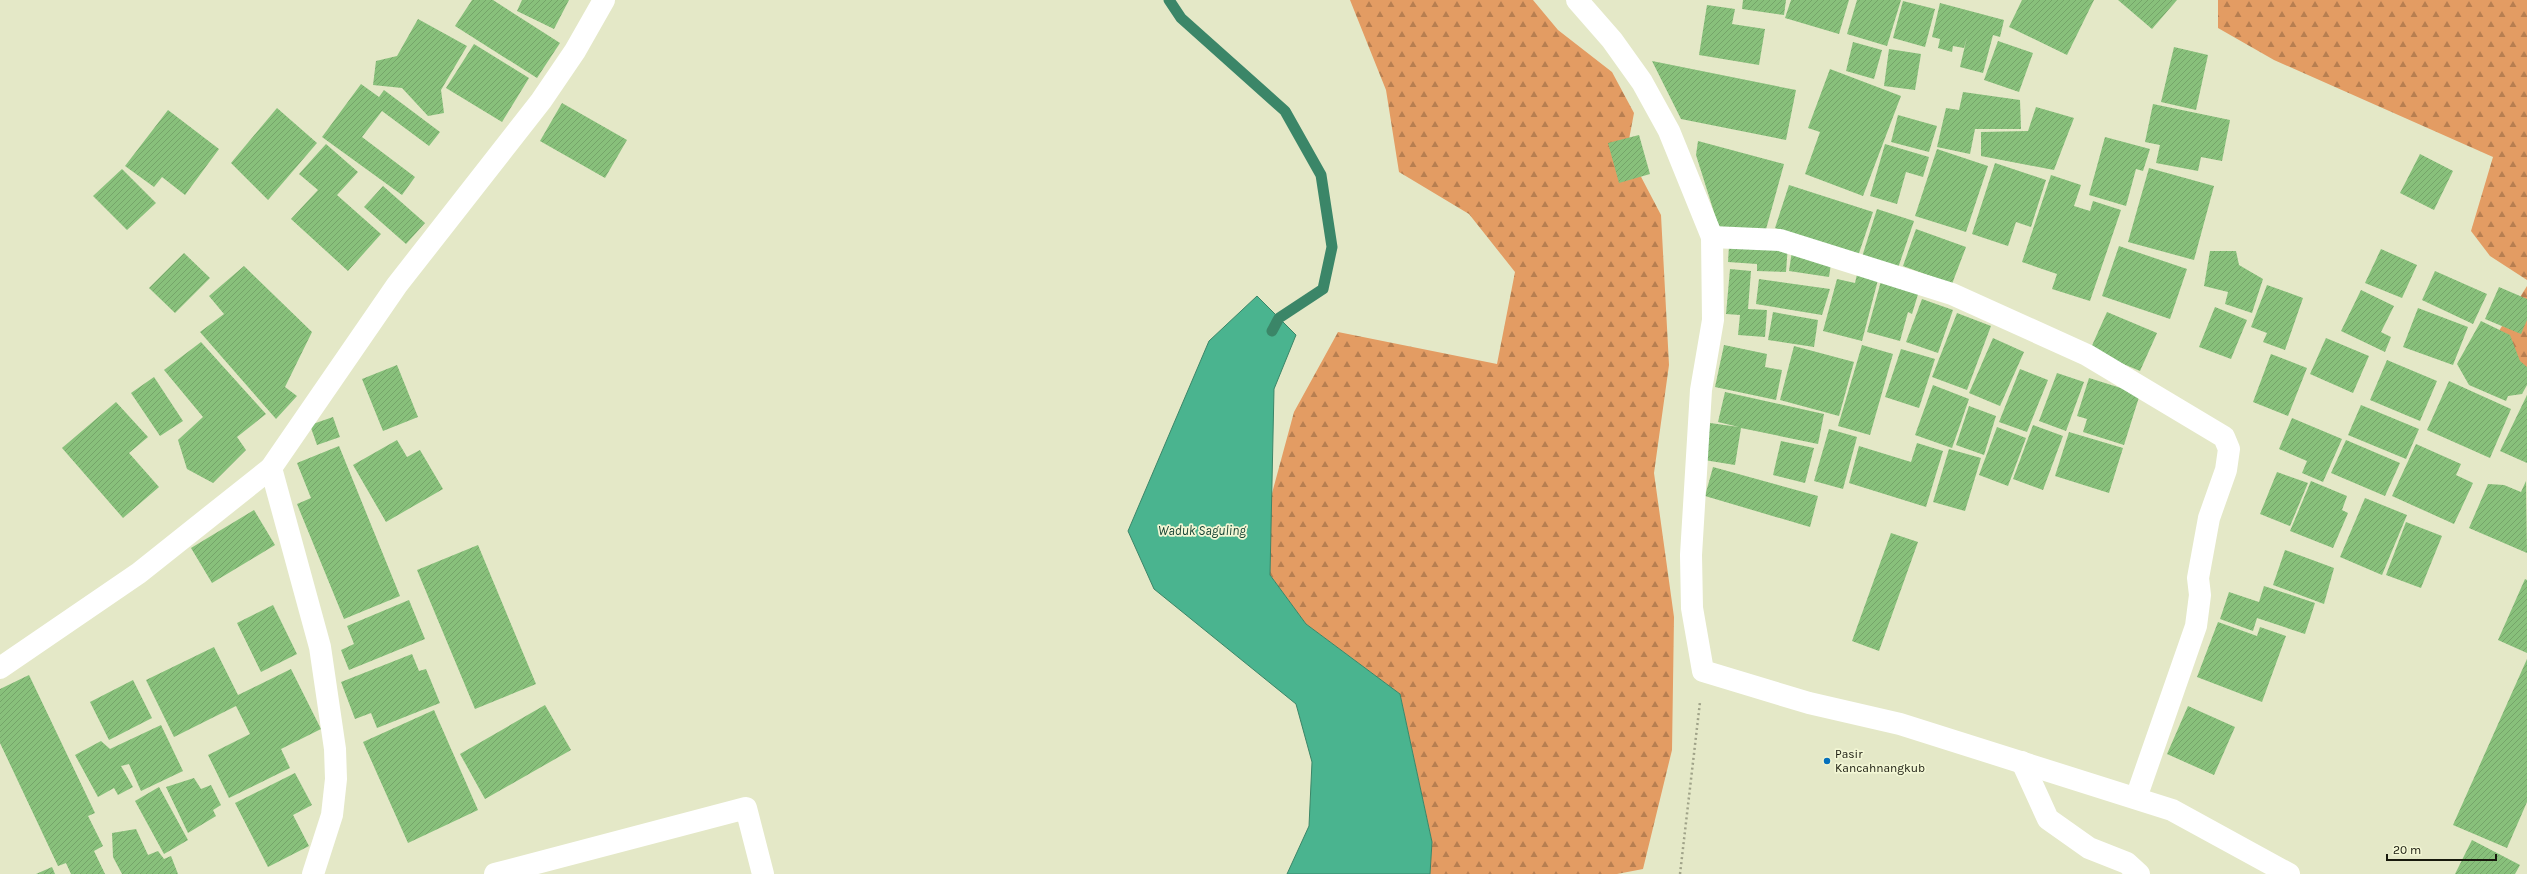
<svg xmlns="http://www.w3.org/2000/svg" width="2527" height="874" viewBox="0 0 2527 874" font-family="Karla,sans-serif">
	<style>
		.forest { fill: url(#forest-firs) }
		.water { fill: #4ab48f; stroke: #3b8668 }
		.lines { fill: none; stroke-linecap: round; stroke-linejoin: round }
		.stream { stroke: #3b8668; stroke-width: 11 }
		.building { fill: url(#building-hatch) }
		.path { stroke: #9fa288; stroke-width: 2.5; stroke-dasharray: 2 3; stroke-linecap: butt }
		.minor { stroke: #fff; stroke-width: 22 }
		.poi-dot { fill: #0570bc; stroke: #f2f6d4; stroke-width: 1.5 }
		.labels { text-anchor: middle; stroke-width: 3.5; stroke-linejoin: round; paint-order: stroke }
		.poi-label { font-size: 12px; fill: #18190d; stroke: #f2f6d4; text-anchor: start }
		.water-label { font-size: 13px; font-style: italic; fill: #103e2f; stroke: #f2f6d4 }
	</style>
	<defs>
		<pattern id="forest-firs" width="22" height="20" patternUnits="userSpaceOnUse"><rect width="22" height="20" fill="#e39c63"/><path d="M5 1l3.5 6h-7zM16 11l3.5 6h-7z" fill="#b77e50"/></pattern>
		<pattern id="building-hatch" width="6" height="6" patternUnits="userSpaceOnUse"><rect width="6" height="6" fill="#88c07b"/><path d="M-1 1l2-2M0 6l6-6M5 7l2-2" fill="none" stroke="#75a469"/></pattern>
	</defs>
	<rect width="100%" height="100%" fill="#e4e8c7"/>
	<!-- forest -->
	<g class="forest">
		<polygon points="1350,0 1533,0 1558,30 1612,72 1634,113 1627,150 1661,215 1669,365 1654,473 1674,617 1672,750 1643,869 1617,874 1430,874 1432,842 1400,694 1306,624 1270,575 1271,497 1294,412 1338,332 1497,364 1515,272 1469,214 1399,172 1386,90"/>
		<polygon points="2218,0 2527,0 2527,280 2490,256 2471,231 2493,157 2274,60 2218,28"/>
		<polygon points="2527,286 2527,378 2484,355"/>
	</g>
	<!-- water -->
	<polygon class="water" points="1257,296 1296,335 1274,389 1270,575 1306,624 1400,694 1432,842 1430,874 1287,874 1309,826 1312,762 1296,704 1154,589 1128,531 1209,341"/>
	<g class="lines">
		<!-- stream -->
		<polyline class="stream" points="1169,0 1181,18 1285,111 1321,175 1332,247 1323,289 1279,318 1272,331"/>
	</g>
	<!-- building -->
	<g class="building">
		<polygon points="472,0 493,0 560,43 537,78 455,26"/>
		<polygon points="522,0 569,0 554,29 517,11"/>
		<polygon points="1743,0 1786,0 1784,15 1742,9"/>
		<polygon points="1791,0 1849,0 1839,34 1785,18"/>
		<polygon points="1857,0 1901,0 1887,46 1847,34"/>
		<polygon points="2022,0 2094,0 2067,55 2009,27"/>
		<polygon points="2118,0 2177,0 2152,29"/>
		<polygon points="1903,1 1935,9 1925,47 1893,38"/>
		<polygon points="1940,3 2004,20 2000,37 1993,35 1983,73 1960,67 1967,37 1964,48 1953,46 1952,52 1938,48 1940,39 1932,37"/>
		<polygon points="1707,5 1735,9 1732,24 1765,29 1759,65 1699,55"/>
		<polygon points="418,19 467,46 441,90 444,113 428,116 402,88 373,85 376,61 397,56"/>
		<polygon points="1998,41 2033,53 2019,92 1984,80"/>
		<polygon points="1853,42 1882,50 1874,79 1846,71"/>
		<polygon points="474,44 529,78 502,122 446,88"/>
		<polygon points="2174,47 2208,55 2196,110 2161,102"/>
		<polygon points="1889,49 1921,54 1915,90 1884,86"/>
		<polygon points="1652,61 1796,90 1786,140 1681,119"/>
		<polygon points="1830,69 1901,96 1863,196 1805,174 1820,132 1808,128"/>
		<polygon points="361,84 379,97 384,90 440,132 429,146 382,111 362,137 415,177 402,195 322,137"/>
		<polygon points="1963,92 2020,100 2021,129 1975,129 1970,154 1937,147 1946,108 1959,110"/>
		<polygon points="562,103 627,140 605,178 540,141"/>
		<polygon points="2153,104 2230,120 2222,161 2201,157 2198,171 2156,163 2160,145 2145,142"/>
		<polygon points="2036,107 2074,118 2054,170 1981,156 1981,132 2028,131"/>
		<polygon points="277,108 317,143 268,200 231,163"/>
		<polygon points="168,110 219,149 185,195 162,177 154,187 125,166"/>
		<polygon points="1898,115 1937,126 1929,152 1891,142"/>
		<polygon points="1639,135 1650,174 1619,183 1608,143"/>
		<polygon points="2105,137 2150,149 2143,171 2136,169 2126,206 2089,195"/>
		<polygon points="1698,141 1784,164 1765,233 1719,228 1696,155"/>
		<polygon points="326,144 358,172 337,195 381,234 348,271 291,219 318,190 299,174"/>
		<polygon points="1885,144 1929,157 1923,177 1906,172 1897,204 1870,196"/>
		<polygon points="1937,149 1988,166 1966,232 1915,216"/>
		<polygon points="2420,154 2453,171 2434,210 2400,193"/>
		<polygon points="1995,163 2046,180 2031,227 2016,222 2008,246 1972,234"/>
		<polygon points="2149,168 2214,186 2194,260 2128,242"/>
		<polygon points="122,169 156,203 127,230 93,196"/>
		<polygon points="2051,175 2081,185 2074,206 2090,211 2093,201 2121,210 2090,301 2052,289 2057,274 2022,262"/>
		<polygon points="1789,185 1873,212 1858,256 1775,228"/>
		<polygon points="383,186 425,223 406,244 364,207"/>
		<polygon points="1877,209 1914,221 1898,268 1862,257"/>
		<polygon points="1916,229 1966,247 1952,284 1903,266"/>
		<polygon points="1788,245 1786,272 1757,271 1757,264 1728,262 1729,246"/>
		<polygon points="2119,246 2187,269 2170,319 2102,296"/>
		<polygon points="2381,249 2417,265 2402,298 2365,283"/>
		<polygon points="1792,251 1832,257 1829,277 1789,271"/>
		<polygon points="2210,251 2236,251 2239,265 2263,279 2252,313 2225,304 2228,292 2204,286"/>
		<polygon points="184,253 210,278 175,313 149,288"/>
		<polygon points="244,266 312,332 285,387 297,396 276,419 200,332 224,314 209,296"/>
		<polygon points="1730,269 1751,271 1748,309 1767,310 1765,337 1738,335 1740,315 1726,314"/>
		<polygon points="1858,270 1879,276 1862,341 1823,331 1837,279 1855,283"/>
		<polygon points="2435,271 2487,294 2473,324 2422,300"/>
		<polygon points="1759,279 1830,289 1822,315 1756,304"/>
		<polygon points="1881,281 1919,291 1912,314 1908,312 1900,341 1867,332"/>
		<polygon points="2267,285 2303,298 2285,350 2263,342 2267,333 2251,327"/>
		<polygon points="2499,287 2527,299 2527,320 2521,334 2485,319"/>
		<polygon points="2361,290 2394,306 2381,332 2391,337 2385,352 2341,331"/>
		<polygon points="1922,299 1953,310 1938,353 1906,342"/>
		<polygon points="2215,307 2247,320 2231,359 2199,347"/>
		<polygon points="2418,308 2468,327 2453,365 2403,347"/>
		<polygon points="1773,312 1818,320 1814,347 1768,340"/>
		<polygon points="2107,312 2157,333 2140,371 2090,350"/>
		<polygon points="1957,313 1991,326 1967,390 1932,377"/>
		<polygon points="2481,321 2510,335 2520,361 2527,367 2527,385 2522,394 2508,396 2506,401 2469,385 2457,364"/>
		<polygon points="1993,338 2024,352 2000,406 1969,393"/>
		<polygon points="2326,338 2369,356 2353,393 2310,374"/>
		<polygon points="201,342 266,414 237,437 246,450 213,483 187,469 178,440 203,417 164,370"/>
		<polygon points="1724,345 1767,354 1765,367 1782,370 1776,400 1715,387"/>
		<polygon points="1862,345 1893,354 1870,435 1838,426"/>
		<polygon points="1794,346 1854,362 1839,416 1780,400"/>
		<polygon points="1901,349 1935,359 1919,408 1885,397"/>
		<polygon points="2271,354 2307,368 2288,416 2253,402"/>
		<polygon points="2387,360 2437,381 2420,421 2370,400"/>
		<polygon points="397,365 418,417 383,431 362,379"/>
		<polygon points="2020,369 2048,380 2027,432 1999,422"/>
		<polygon points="2057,373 2084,382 2066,431 2039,421"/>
		<polygon points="154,377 183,421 160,436 131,393"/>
		<polygon points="2089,378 2140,394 2124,445 2083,432 2087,419 2077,416"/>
		<polygon points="2449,381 2511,409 2490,458 2427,430"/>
		<polygon points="1933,385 1969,399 1952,448 1915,435"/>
		<polygon points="1725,392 1824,414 1818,444 1741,428 1735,465 1704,460 1710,423 1739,427 1718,422"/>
		<polygon points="2527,395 2527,463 2500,451"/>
		<polygon points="116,402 148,437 129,453 159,487 123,518 62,448"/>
		<polygon points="2361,405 2419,429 2406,459 2348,435"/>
		<polygon points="1969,406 1996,416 1984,455 1956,445"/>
		<polygon points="333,417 340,437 317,445 310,425"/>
		<polygon points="2292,418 2342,439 2323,482 2302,473 2307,461 2279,449"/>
		<polygon points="2033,425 2063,436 2043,490 2013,479"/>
		<polygon points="1997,427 2026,438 2008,486 1979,475"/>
		<polygon points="1829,429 1857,437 1843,489 1814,481"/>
		<polygon points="2069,432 2123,448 2109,493 2055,476"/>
		<polygon points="397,440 407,457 420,450 443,489 386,522 353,465"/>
		<polygon points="2346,440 2400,463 2385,496 2331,473"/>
		<polygon points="1781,441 1814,448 1805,483 1773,475"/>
		<polygon points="1917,443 1943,451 1926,507 1849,483 1859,446 1911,462"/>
		<polygon points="2416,444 2461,464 2456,475 2473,483 2454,524 2392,496"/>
		<polygon points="339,446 400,596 344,619 297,504 311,498 297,463"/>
		<polygon points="1949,449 1981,458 1965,511 1933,502"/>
		<polygon points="1713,467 1818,496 1810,527 1705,496"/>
		<polygon points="2277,472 2308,483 2290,526 2260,514"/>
		<polygon points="2311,481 2347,496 2342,510 2348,513 2333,548 2290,531"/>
		<polygon points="2526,481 2527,553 2469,528 2488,484 2504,485 2521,492"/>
		<polygon points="2365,498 2407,515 2382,575 2340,557"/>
		<polygon points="254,510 275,545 212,583 191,548"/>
		<polygon points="2406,522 2442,536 2421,588 2386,575"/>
		<polygon points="1891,533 1918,542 1879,651 1852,641"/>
		<polygon points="478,545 536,684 475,709 417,570"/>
		<polygon points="2285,550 2334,568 2324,604 2273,585"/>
		<polygon points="2525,579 2527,580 2527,653 2498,640"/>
		<polygon points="2264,586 2315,603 2305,634 2257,618 2253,631 2220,619 2229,592 2259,602"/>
		<polygon points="409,600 425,639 349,670 341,650 354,644 347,626"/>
		<polygon points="273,605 297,654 261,672 237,623"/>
		<polygon points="2218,622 2257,636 2260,627 2286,636 2262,702 2197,677"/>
		<polygon points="214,647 238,695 291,669 321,729 281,749 290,768 229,798 208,755 250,734 236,706 174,737 146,680"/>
		<polygon points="412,654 419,671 426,669 440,703 377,728 371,713 355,719 341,682"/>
		<polygon points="2527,659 2527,802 2507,848 2453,825"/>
		<polygon points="29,675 95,813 88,816 103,846 94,851 105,874 71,874 66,863 58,866 0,743 0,689"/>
		<polygon points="133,680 152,718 109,740 90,702"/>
		<polygon points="545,705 571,750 485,799 460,754"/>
		<polygon points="2188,706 2235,727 2214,775 2167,754"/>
		<polygon points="434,710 478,810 408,843 363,742"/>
		<polygon points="161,725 183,771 141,791 129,764 121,766 133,787 118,795 114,788 98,797 75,755 101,741 110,749"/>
		<polygon points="295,773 312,805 293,815 309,846 268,867 235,803"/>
		<polygon points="194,778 201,789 211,785 221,805 213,810 216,816 188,833 166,787"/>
		<polygon points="159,787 188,840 164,854 135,801"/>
		<polygon points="136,829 148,855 158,851 164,859 171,856 178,874 122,874 113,857 112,833"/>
		<polygon points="2472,840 2520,865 2515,874 2455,874"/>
		<polygon points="52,867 55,874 36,874"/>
	</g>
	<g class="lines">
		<!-- path -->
		<polyline class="path" points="1680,874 1700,702"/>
		<!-- minor -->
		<g class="minor">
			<polyline points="1577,0 1612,40 1642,82 1669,131 1712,237 1713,320 1701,390 1691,555 1692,608 1703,671 1809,703 1900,724 2172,810 2289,874"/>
			<polyline points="1712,237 1780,240 1952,294 2087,355 2224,437 2229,449 2226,470 2209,518 2198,578 2200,595 2196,626 2136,798"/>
			<polyline points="271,468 320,647 335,749 336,779 332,815 313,874"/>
			<polyline points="0,668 139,573 271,468 397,285 541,101 575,51 604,0"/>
			<polyline points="2022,762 2048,819 2089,848 2127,863 2139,874"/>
			<polyline points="495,874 746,808 763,874"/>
		</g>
	</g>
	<!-- markers -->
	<circle class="poi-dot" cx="1827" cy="761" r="4"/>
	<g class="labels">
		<!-- poi labels -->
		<g class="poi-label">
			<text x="1835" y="758">Pasir<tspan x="1835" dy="14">Kancahnangkub</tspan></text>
		</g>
		<!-- water labels -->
		<g class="water-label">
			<text x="1202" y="535">Waduk Saguling</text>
		</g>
	</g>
	<!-- scale -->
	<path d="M2387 854v6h109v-6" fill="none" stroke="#18190d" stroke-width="2"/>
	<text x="2393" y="854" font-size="12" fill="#18190d" stroke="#f2f6d4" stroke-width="3" paint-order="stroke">20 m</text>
</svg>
